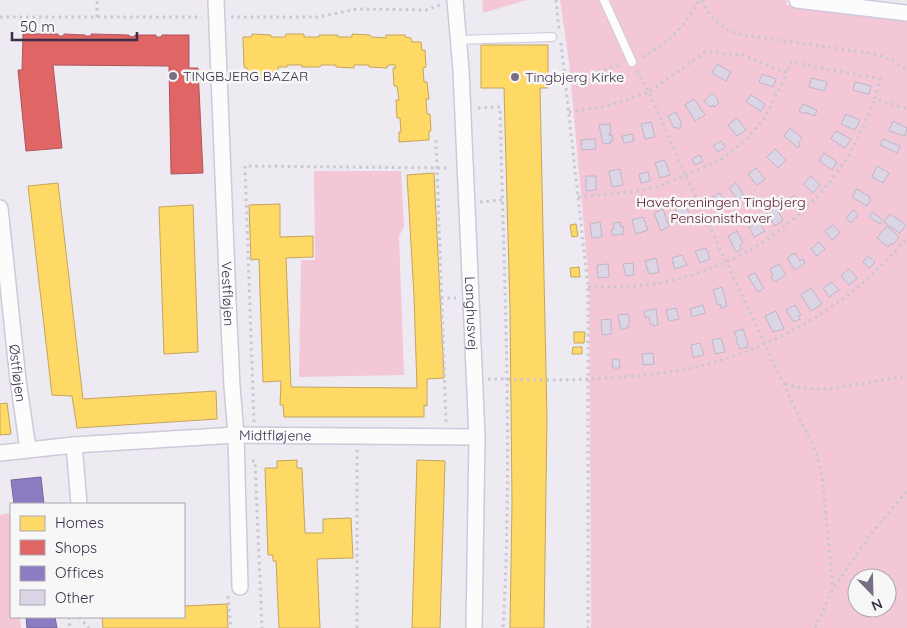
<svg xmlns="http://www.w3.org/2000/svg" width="907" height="628" viewBox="0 0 907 628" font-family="Quicksand,sans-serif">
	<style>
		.green { fill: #f4c7d6; fill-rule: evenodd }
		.homes { fill: #ffd966; stroke: #c4a55e }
		.shops { fill: #e06666; stroke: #ae555e }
		.offices { fill: #8e7cc3; stroke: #74649f }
		.building { fill: #dcd5e6; stroke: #bdb6c8 }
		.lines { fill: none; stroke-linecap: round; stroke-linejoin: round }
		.service-casing { stroke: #cfc8da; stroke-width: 10 }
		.minor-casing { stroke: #cfc8da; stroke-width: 18 }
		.path { stroke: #cac8ce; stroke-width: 3; stroke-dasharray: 2.5 4; stroke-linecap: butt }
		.service { stroke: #fcfcfd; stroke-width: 8 }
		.minor { stroke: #fcfcfd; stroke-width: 15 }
		.poi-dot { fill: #786f85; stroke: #f7f7f7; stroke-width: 2 }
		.labels { text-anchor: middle; stroke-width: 5; stroke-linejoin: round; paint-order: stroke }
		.poi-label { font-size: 14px; fill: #392d4a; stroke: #f7f7f7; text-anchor: start }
		.park-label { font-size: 14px; fill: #5b162f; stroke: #f7f7f7 }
		.street-label { font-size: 14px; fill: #392d4a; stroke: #f7f7f7 }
	</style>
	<rect width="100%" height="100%" fill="#edeaf2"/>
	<!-- green -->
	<g class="green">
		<polygon points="485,0 527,0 483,13 482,1"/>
		<path d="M560,0H787L786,5L907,22V628H591L589,283L569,62ZM857,578H887V608H857Z"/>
		<polygon points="314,171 401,171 404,227 399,236 404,375 299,377 301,260 315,260"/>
		<polygon points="10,513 11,529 11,617 20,617 21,628 0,628 0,515"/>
	</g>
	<!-- homes -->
	<g class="homes">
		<polygon points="252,34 271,35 271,37 285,37 286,34 304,34 304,37 319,37 319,35 338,35 338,37 352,37 352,34 370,35 371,37 386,38 386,35 405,35 405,37 411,38 412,42 421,42 422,50 425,50 426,67 423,68 424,82 427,82 429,99 426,99 427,114 430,114 431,131 429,131 429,140 399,142 399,132 401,132 400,118 397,118 396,100 399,100 397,86 394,86 393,68 396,68 395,65 388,65 387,68 369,67 369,65 354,65 354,68 336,67 336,65 321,65 320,67 302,67 302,65 287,65 287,67 278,67 278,79 248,79 247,68 244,67 243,37 252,37"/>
		<polygon points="481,45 548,45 548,88 540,88 547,418 544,628 510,628 512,503 510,309 504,88 481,88"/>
		<polygon points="434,173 444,378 427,379 427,406 424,405 424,417 284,417 283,405 280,405 281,381 263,382 259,259 251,260 249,205 280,204 280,237 313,236 313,257 286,258 291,387 417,388 414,296 407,175"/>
		<polygon points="58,183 83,399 216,391 217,419 77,428 72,396 52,395 28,186"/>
		<polygon points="193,205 198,352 164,354 159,207"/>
		<polygon points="576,224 578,236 572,237 570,225"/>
		<polygon points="579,267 580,277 571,277 570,268"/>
		<polygon points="574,332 585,332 584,343 574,343"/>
		<polygon points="573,347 582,347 582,354 572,354"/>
		<polygon points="7,403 11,434 0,435 0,404"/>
		<polygon points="297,460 297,468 302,468 305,533 323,533 323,519 351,518 353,558 317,559 320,628 279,628 276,561 273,561 273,555 268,555 265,468 277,468 277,461"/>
		<polygon points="417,460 445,461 440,628 412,628"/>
		<polygon points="227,604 228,628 103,628 102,617 184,617 184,606"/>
	</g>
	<!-- shops -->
	<polygon class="shops" points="23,34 58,34 59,36 63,36 64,34 85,35 86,36 91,36 91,34 129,35 129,36 134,37 135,35 156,35 156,37 161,37 162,35 189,35 189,68 198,68 203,173 171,174 169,66 53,65 62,148 26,151 18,70 22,70"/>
	<!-- offices -->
	<g class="offices">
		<polygon points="41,477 44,504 14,504 11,480"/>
		<polygon points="26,617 55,617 57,628 27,628"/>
	</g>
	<!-- building -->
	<g class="building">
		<polygon points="717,64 731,72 726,81 712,73"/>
		<polygon points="762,74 776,79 773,87 759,82"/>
		<polygon points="811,78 827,82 825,91 809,87"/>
		<polygon points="855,82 871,86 869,94 853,90"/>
		<polygon points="712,93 718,99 717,101 719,103 714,107 713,105 710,107 704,101"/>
		<polygon points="751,95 765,104 761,111 746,102"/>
		<polygon points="694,99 705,115 695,121 685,105"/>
		<polygon points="803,104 817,110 815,116 806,112 805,114 799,111"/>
		<polygon points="676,112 682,124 680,125 681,127 677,129 676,127 674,128 668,116"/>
		<polygon points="846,114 860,120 855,130 841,124"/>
		<polygon points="737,118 746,130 737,136 728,125"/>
		<polygon points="893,121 907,128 905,136 889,131"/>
		<polygon points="651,122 655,137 645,139 641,124"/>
		<polygon points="610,124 611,133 609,133 609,136 612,135 613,141 610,141 611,143 603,144 599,125"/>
		<polygon points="790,128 802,138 798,143 800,145 798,148 784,136"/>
		<polygon points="836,131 851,139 845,148 831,139"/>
		<polygon points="632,134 634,141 624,143 622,136"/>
		<polygon points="595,139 596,149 582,150 581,140"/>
		<polygon points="883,139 900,146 897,153 880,145"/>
		<polygon points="721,141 725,147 718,152 713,146"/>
		<polygon points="775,149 786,160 778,168 767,157"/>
		<polygon points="824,153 837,162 832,170 819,161"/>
		<polygon points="700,155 703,161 695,165 692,159"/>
		<polygon points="665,160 670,175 660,178 655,163"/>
		<polygon points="877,166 889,173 883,183 872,177"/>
		<polygon points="756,168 765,179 757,185 748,174"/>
		<polygon points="620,169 623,185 612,187 609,171"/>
		<polygon points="648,172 650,181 641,183 639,174"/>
		<polygon points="586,176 596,176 596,190 586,191"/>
		<polygon points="811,176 820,185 813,193 804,184"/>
		<polygon points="736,183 744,196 738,200 729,188"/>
		<polygon points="857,189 870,197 869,198 871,200 867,206 852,197"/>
		<polygon points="720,193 724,201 726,199 728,203 716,209 710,198"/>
		<polygon points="795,195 799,200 801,199 804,203 795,209 788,200"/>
		<polygon points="684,200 691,220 678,224 676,217 678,216 674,204"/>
		<polygon points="776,207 783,220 775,226 767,213"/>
		<polygon points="663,209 669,226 661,231 654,213"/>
		<polygon points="853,210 858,215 851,223 846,218"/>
		<polygon points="872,212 883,220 880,224 869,217"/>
		<polygon points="890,214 906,225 900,233 884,222"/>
		<polygon points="643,217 648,230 636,234 632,220"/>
		<polygon points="600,222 602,237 592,238 590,224"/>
		<polygon points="620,222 621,227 623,226 624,234 612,235 611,230 614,229 613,223"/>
		<polygon points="758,222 765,231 754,237 749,227"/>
		<polygon points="833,225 840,233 832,240 825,231"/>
		<polygon points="887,226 899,237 893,245 891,243 888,247 877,238"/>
		<polygon points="737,231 743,243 740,245 742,249 736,252 728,236"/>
		<polygon points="819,242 825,249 817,256 811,249"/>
		<polygon points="706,248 710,259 700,263 695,251"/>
		<polygon points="795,253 800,261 803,259 805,263 795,270 787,258"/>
		<polygon points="682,255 687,265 675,269 673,263 675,262 673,263 672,258"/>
		<polygon points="868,256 875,262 869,268 863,262"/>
		<polygon points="656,258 659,272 649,274 645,261"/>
		<polygon points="633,263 634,275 626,276 623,264"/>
		<polygon points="608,264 609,277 598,278 597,265"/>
		<polygon points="779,264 786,275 774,282 771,276 773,275 770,269"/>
		<polygon points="849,269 857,278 849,285 841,276"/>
		<polygon points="755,273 763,287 763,289 758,292 748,276"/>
		<polygon points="832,282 839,290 829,297 823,288"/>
		<polygon points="722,287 727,306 721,308 720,304 718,305 713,290"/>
		<polygon points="811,288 822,304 811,311 801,295"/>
		<polygon points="703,305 705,313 692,317 690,309"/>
		<polygon points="795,305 801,315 798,316 800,319 794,322 786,310"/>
		<polygon points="676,308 679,319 669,321 666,310"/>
		<polygon points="656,309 658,325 653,326 653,324 650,324 649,317 645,317 644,311"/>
		<polygon points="776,311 784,329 773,332 765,316"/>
		<polygon points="629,314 629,327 621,330 618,315"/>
		<polygon points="611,319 611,334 602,335 601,320"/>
		<polygon points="743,329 748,344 747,345 748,347 740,349 736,340 737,339 734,332"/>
		<polygon points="721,338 725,352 715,354 712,340"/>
		<polygon points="700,343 704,355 693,357 691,345"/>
		<polygon points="653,353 654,364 643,365 642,354"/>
		<polygon points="612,359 619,359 620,368 613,368"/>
	</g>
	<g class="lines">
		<defs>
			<g id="service">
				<polyline points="604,0 632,62"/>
				<polyline points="458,40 552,37"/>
			</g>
			<g id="minor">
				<path id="s1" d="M216,0L228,301L232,386L236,435L240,587"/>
				<path id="s2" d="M455,0L461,70L477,437L474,628"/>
				<polyline points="797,0 907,13"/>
				<path id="s3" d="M0,208L18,380L28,449"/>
				<polyline points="74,445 79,504"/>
				<path id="s4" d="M0,453L74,445L236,435L477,437"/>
			</g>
		</defs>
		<!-- service casing -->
		<use href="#service" class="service-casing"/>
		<!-- minor casing -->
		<use href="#minor" class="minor-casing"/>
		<!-- path -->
		<g class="path">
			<polyline points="556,0 559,29"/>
			<path d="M702,0C709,18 720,27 737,34L875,54L892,60L907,70"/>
			<polyline points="0,17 202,17"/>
			<polyline points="97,17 97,0"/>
			<polyline points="231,17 318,17 357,9 426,10 440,5"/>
			<polyline points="561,43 588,287 588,628"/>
			<path d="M642,57C670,42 684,27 699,0"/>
			<polyline points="637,71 649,92 686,176 817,455 822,475 833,589"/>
			<polyline points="566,78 623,65"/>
			<path d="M478,108L500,107C504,281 513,455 503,628"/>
			<polyline points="569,112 607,106 649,92 705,52 743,55 787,73 791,62 880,79 875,99 907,109"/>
			<polyline points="436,140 446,422"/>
			<polyline points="578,197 633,192 657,187 721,160 747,139 766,116 787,73"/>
			<polyline points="480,202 502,200"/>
			<path d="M588,287C612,287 636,287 660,283C733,269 798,228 841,167C856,146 865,122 875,99"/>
			<polyline points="441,298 456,298"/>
			<path d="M488,379C522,379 557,381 590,379C624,377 659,375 692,368C745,356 797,332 840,301C865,284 886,260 907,239"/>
			<polyline points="785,384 807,389 828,389 907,376"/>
			<polyline points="254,422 245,166 450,168"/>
			<polyline points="252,461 255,461 262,628"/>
			<polyline points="228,596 231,628"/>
			<polyline points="69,617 70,628"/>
			<polyline points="79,617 89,628"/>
			<polyline points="357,628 357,449"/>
			<polyline points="815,628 833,589 871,534 907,491"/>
		</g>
		<!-- service -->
		<use href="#service" class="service"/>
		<!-- minor -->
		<use href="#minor" class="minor"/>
	</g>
	<!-- markers -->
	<g class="poi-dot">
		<circle cx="173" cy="76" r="5"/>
		<circle cx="515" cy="77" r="5"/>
	</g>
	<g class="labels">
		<!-- poi labels -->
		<g class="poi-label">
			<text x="183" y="81">TINGBJERG BAZAR</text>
			<text x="525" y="82">Tingbjerg Kirke</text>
		</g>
		<!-- park labels -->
		<g class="park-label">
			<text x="721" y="207">Haveforeningen Tingbjerg<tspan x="721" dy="16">Pensionisthaver</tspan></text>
		</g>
		<!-- street labels -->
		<g class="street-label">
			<text dy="5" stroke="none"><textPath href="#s1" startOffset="294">Vestfløjen</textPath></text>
			<text dy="5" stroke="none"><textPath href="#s2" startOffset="314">Langhusvej</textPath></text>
			<text dy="5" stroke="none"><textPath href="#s3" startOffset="166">Østfløjen</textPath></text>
			<text dy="5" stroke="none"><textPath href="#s4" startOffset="276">Midtfløjene</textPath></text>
		</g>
	</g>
	<!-- legend -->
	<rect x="10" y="503" width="175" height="115" fill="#f7f7f7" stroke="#aba6b2"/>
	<rect x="20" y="516" width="25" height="15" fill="#ffd966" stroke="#aba6b2"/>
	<text x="55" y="528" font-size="15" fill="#392d4a">Homes</text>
	<rect x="20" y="540" width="25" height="15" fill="#e06666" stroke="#aba6b2"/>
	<text x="55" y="553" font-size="15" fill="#392d4a">Shops</text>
	<rect x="20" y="566" width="25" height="15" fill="#8e7cc3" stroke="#aba6b2"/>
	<text x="55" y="578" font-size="15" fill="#392d4a">Offices</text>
	<rect x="20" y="590" width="25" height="15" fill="#dcd5e6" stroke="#aba6b2"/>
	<text x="55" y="603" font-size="15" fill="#392d4a">Other</text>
	<!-- north arrow -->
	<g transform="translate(872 593) rotate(157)"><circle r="24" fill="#f7f7f7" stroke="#aba6b2"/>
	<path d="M0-4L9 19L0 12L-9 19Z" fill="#786f85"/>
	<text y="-8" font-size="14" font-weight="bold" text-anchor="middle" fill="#392d4a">N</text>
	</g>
	<!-- scale -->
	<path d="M12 32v8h125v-8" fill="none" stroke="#392d4a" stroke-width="2.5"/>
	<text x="20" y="32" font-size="15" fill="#392d4a" stroke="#f7f7f7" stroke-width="4" paint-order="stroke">50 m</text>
</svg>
